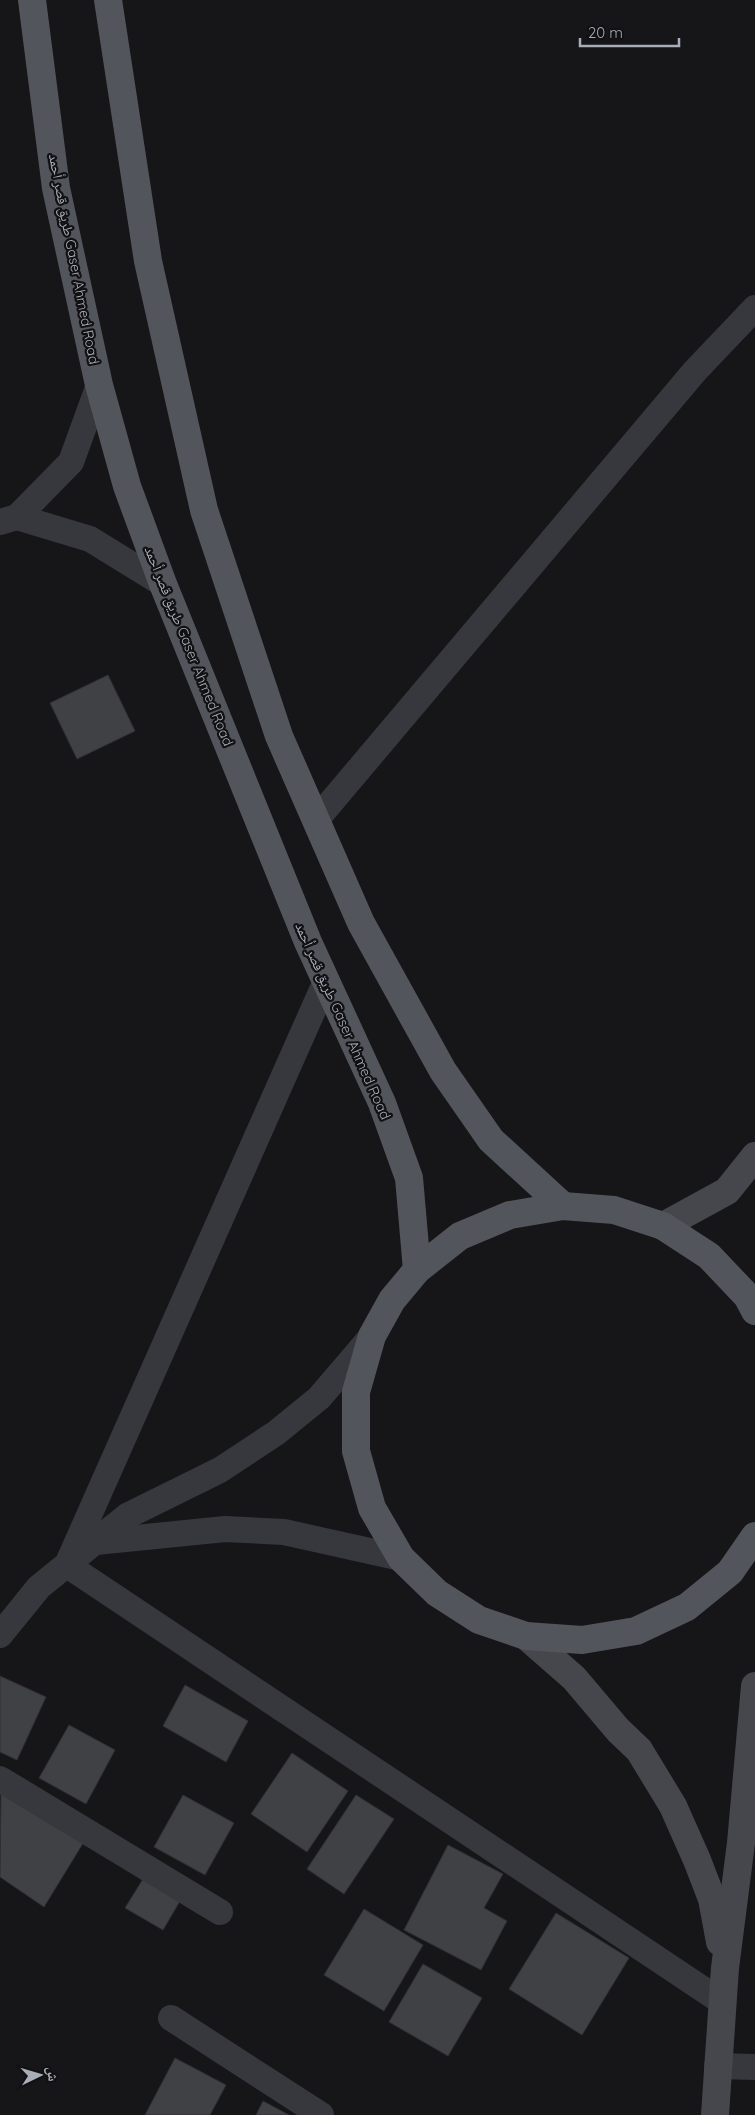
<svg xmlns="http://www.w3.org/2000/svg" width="755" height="2115" viewBox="0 0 755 2115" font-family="Quicksand,'Noto Naskh Arabic',sans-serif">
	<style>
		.building { fill: #404145; stroke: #303034 }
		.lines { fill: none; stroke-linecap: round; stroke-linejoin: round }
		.street { stroke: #37383d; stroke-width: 26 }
		.secondary { stroke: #45474d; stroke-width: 28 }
		.primary { stroke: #53555c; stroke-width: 28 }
		.labels { text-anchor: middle; stroke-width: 4.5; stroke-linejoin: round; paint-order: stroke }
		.street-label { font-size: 14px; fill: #a8adb8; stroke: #111113 }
	</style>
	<rect width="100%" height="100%" fill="#161618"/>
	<!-- building -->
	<g class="building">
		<polygon points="108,675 135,731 77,759 50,703"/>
		<polygon points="0,1676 46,1697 17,1760 0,1752"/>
		<polygon points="185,1685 248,1721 226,1762 163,1726"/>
		<polygon points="69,1725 115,1750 86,1804 39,1778"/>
		<polygon points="292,1753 348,1791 307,1852 251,1814"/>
		<polygon points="1,1794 85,1840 44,1907 0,1877"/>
		<polygon points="183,1795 234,1823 205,1875 154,1847"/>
		<polygon points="356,1795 394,1819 344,1894 307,1869"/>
		<polygon points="448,1845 503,1874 484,1908 507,1921 481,1970 404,1930"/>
		<polygon points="143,1879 180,1901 163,1930 125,1908"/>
		<polygon points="364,1909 423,1945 384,2011 324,1975"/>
		<polygon points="556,1913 629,1958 582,2035 509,1989"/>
		<polygon points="423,1964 482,1998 448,2056 389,2022"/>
		<polygon points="175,2058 226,2085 210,2115 145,2115"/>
		<polygon points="263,2101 289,2115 256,2115"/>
	</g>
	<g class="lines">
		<!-- street -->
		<g class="street">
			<polyline points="17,517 90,539 163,584"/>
			<polyline points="0,522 17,517 71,462 99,385"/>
			<polyline points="316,820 695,371 755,308"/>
			<polyline points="326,981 67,1565 722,2002"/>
			<polyline points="96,1542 225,1529 284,1532 401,1558"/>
			<polyline points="0,1635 39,1587 127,1516 220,1470 276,1433 319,1398 372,1336"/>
			<polyline points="0,1779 220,1912"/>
			<polyline points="171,2018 321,2115"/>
			<polyline points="717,2066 755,2067"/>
		</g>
		<!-- secondary -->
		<g class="secondary">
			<polyline points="663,1226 727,1191 755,1156"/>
			<polyline points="526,1636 574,1678 618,1730 639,1750 673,1806 697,1860 712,1899 720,1942"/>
			<polyline points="715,2115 725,1968 741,1843 755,1686"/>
		</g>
		<!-- primary -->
		<g class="primary">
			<polyline points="32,0 56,188 99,385 127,486 163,584 308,942 382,1103 409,1178 417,1270"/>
			<polyline points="108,0 148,261 204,510 279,736 361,923 443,1071 491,1140 563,1206"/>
			<polyline points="755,1311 747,1296 709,1256 663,1226 614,1210 563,1206 510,1215 460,1236 417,1270 392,1300 372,1336 356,1392 356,1451 372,1508 401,1558 437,1593 479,1620 526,1636 582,1640 636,1631 687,1607 730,1572 755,1536"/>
		</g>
	</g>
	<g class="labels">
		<!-- street labels -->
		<g class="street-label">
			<text transform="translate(74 259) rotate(79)" y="5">طريق قصر أحمد Gaser Ahmed Road</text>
			<text transform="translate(189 646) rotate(68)" y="5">طريق قصر أحمد Gaser Ahmed Road</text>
			<text transform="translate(343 1021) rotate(66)" y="5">طريق قصر أحمد Gaser Ahmed Road</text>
		</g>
	</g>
	<!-- north arrow -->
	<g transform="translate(40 2075) rotate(85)" stroke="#111113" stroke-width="4" paint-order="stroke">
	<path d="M0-4L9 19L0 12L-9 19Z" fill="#a8adb8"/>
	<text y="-8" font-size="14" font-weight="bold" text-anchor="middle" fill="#a8adb8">ش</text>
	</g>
	<!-- scale -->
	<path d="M580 38v8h99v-8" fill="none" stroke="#a8adb8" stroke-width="2.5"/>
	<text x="588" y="38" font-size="15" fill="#a8adb8" stroke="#111113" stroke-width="4" paint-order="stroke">20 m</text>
</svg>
